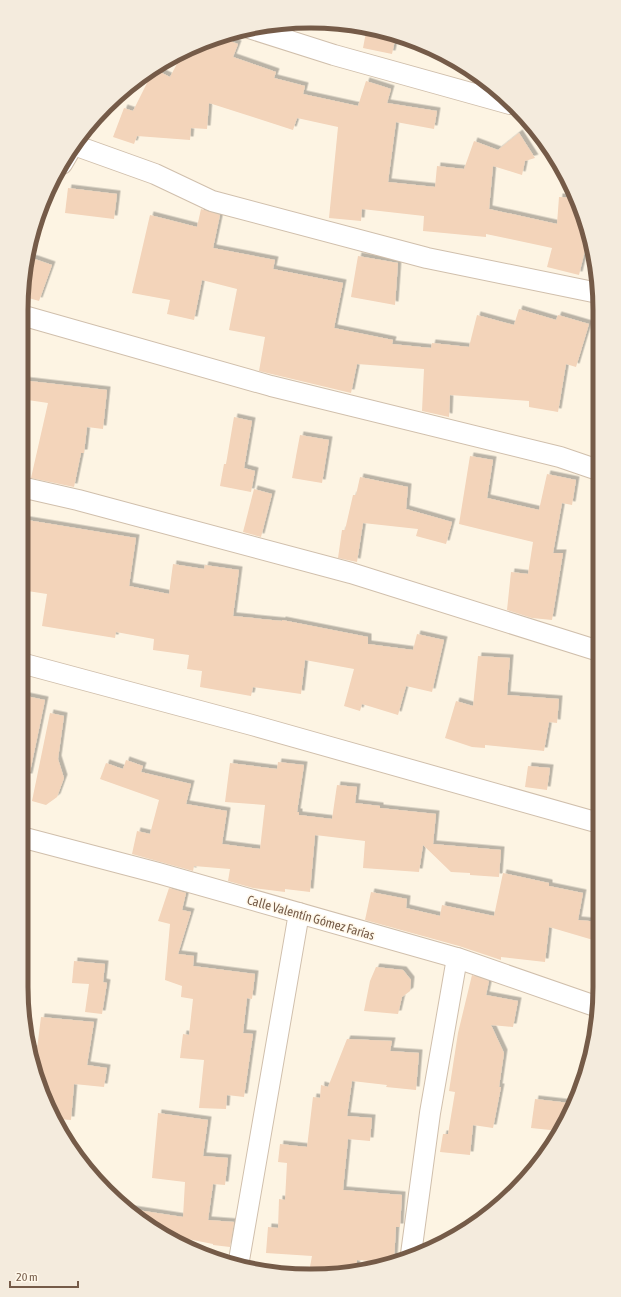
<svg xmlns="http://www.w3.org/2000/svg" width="621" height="1297" viewBox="0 0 621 1297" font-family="'Asap Condensed',sans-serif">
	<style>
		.building { fill: #f3d4ba; filter: url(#shadow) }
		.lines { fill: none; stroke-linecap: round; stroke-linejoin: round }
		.minor-casing { stroke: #d0bfac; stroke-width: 22 }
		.minor { stroke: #fff; stroke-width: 20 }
		.labels { text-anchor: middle; stroke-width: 3; stroke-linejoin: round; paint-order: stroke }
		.street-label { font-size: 13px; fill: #755b48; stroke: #fff8ea }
		.rim { fill: none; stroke: #755b48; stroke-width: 5 }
	</style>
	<defs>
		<filter id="shadow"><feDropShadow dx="3.5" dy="-3.5" stdDeviation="0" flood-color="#0004"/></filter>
	</defs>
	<rect width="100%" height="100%" fill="#fdf4e3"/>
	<!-- building -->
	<g class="building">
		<polygon points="367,27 396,35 392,54 363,48"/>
		<polygon points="219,37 238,44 233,57 276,72 274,78 305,86 303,94 358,106 366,81 391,89 387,103 437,111 434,129 396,122 388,182 435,187 437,166 464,169 474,141 498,150 519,133 535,158 525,161 522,175 493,166 489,209 557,224 559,197 577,198 588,238 579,275 547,267 552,248 486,234 486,237 423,231 424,216 362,209 361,221 329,218 338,127 297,118 293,130 209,103 207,129 191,128 190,140 137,136 134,144 113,137 124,108 133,111 154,69 170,77 180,58 184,61 189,49 203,42 215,46"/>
		<polygon points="68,188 117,194 114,219 65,213"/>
		<polygon points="201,209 220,215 213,248 275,260 273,269 343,283 334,328 393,340 392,344 431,348 432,343 469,347 477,315 514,325 519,309 556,320 558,315 589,324 576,367 566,364 558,412 529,407 529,401 450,395 449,417 422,411 424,369 357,364 351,393 259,371 265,337 229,330 237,289 202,280 194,320 167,314 170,300 132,293 150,215 197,227"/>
		<polygon points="26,256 52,265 39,301 22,296"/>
		<polygon points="358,256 398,263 395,305 351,297"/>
		<polygon points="21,380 107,390 103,429 87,427 84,453 81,453 74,487 31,478 48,403 21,399"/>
		<polygon points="234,417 252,421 244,468 255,471 251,492 220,486 224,464 226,464"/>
		<polygon points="300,435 329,440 322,483 292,478"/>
		<polygon points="470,456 493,460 487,498 539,510 547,474 576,480 572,505 562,503 553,553 563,553 552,620 532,618 507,610 511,572 528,574 533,542 459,524"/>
		<polygon points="360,477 408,487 406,509 452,522 446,544 416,536 418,529 363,523 357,562 338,558 342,530 345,530 353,495 356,495"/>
		<polygon points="254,489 272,494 261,537 243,532"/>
		<polygon points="21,519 136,538 129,586 169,594 173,564 204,569 205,565 239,570 233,616 282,621 282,620 368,637 368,644 413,650 417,634 444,640 432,692 406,686 398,715 362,704 360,711 344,706 354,669 305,660 301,694 253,687 251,696 200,687 202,671 187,669 189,655 153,650 154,639 116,632 115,638 42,626 47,594 21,590"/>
		<polygon points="478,656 510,658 507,695 559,699 557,723 549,722 544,751 485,745 485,748 472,747 445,738 456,701 473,706"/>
		<polygon points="21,695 45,700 29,777 21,776"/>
		<polygon points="50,713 64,716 58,759 64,778 57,797 46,805 32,801"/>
		<polygon points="126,760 143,766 141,772 191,784 186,804 227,811 222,844 260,849 265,805 225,802 230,763 277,769 278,762 304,765 297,812 299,812 299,815 332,819 337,785 357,787 355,803 380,806 380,808 436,814 433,844 501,850 499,877 470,875 470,873 451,872 423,845 419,872 363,868 365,841 315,835 310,892 285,889 285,892 253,888 228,881 230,869 194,866 193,871 132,854 137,831 150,834 159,800 100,779 106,763 123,769"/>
		<polygon points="528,766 550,768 547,790 525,787"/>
		<polygon points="503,873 549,883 549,886 583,893 578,920 600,922 600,942 549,927 545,962 501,957 501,960 459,946 365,920 371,892 407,899 406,908 440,916 442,905 494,916"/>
		<polygon points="169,888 186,893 182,910 191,912 178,954 194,956 193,966 255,974 252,999 247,998 243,1033 253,1034 244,1097 227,1095 226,1109 199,1108 204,1060 180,1058 183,1034 189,1035 193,999 181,997 182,986 165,980 170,924 158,921"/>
		<polygon points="74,961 105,964 103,982 107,983 102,1014 85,1012 89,984 72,983"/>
		<polygon points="376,967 403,970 411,980 410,991 402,997 398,1014 364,1011 370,981"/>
		<polygon points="472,975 489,981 486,995 518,1001 513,1027 491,1025 504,1053 499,1087 501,1087 493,1128 473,1125 470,1155 440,1152 443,1134 448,1134 455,1092 449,1091 458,1033"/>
		<polygon points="41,1017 94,1022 87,1065 107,1068 104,1087 74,1084 71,1120 57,1119 36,1080 31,1049 37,1049"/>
		<polygon points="347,1039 392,1041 390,1051 419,1053 416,1090 386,1087 387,1085 352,1081 347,1116 372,1118 370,1141 348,1139 343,1190 402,1195 400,1227 396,1227 394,1260 386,1262 357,1260 356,1271 348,1274 309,1272 312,1256 266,1253 268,1227 278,1228 279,1199 285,1200 287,1163 278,1162 280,1144 307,1147 313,1097 320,1098 321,1085 328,1087"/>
		<polygon points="535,1099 570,1103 569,1114 560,1131 531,1128"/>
		<polygon points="158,1113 208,1120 203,1156 228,1158 225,1185 213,1184 208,1220 234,1222 230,1247 213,1245 213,1244 162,1234 150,1227 131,1209 183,1217 185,1182 152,1178"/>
	</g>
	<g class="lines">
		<defs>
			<g id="minor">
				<polyline points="249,28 334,55 510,104"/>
				<polyline points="74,145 155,174 212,201 427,258 598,293"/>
				<polyline points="62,164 72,147"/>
				<polyline points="21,315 271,386 560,457 598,470"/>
				<polyline points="21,487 78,500 351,573 599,651"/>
				<polyline points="21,663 252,725 599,823"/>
				<polyline points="21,837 158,873 457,958 598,1007"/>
				<polyline points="411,1254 430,1113 457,958"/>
				<polyline points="238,1266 299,913"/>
			</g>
		</defs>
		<!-- minor casing -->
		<use href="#minor" class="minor-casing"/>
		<!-- minor -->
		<use href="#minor" class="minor"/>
	</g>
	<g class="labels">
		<!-- street labels -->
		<g class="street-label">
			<text transform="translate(311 917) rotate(16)" y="5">Calle Valentín Gómez Farías</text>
		</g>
	</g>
	<!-- crop -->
	<path d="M0 0H621V1297H0ZM310 28H311A282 282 0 0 1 593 310V987A282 282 0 0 1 311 1269H310A282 282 0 0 1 28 987V310A282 282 0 0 1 310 28Z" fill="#f4ebdd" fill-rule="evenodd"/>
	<path class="rim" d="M310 28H311A282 282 0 0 1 593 310V987A282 282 0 0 1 311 1269H310A282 282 0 0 1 28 987V310A282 282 0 0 1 310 28Z"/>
	<!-- scale -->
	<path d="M10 1281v6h68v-6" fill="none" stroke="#755b48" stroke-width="2"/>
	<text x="16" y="1281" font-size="12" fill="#755b48" stroke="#fff8ea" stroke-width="3" paint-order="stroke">20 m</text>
</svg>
